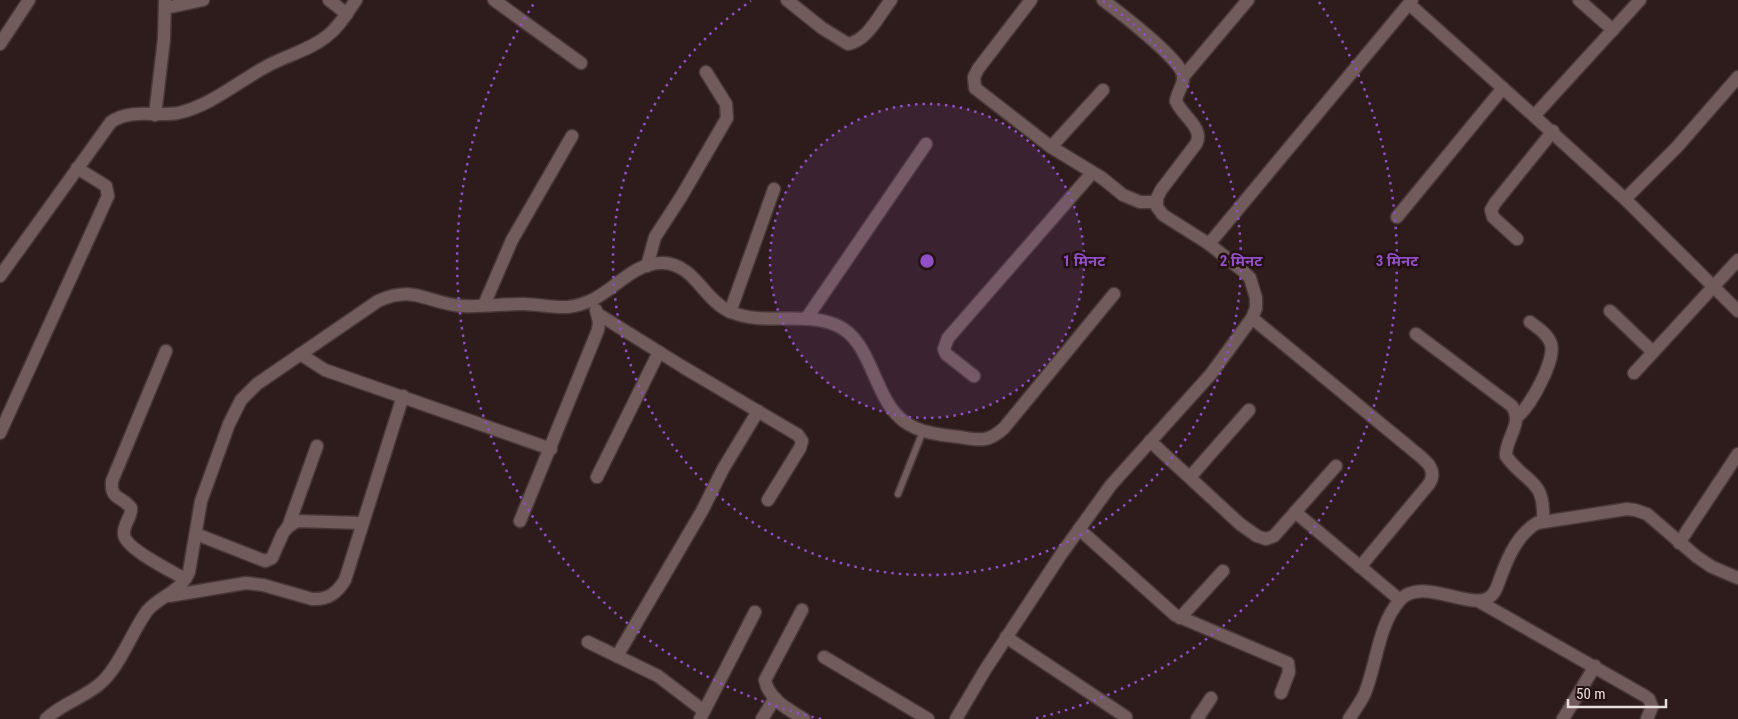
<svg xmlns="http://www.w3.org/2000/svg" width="1738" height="719" viewBox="0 0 1738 719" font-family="'Roboto Condensed','Noto Sans Devanagari',sans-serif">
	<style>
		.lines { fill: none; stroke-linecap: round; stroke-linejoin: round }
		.lane-casing { stroke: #483737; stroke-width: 9 }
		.street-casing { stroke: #483737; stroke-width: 15 }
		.lane { stroke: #725b5b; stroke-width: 6 }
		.street { stroke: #725b5b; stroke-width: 12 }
		.ring { fill: none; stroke: #914fc5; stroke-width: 2.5; stroke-dasharray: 2.5 5 }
		.centre { fill: #914fc5; stroke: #241213; stroke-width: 2.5 }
		.ring-label { font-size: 15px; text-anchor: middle; font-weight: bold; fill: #914fc5; stroke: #241213; stroke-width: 5; stroke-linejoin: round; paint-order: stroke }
	</style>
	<rect width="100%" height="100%" fill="#2e1c1c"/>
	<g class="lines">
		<defs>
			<polyline id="lane" points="898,494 923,431"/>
			<g id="street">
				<polyline points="329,0 347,14"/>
				<polyline points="494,0 581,63"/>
				<path d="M787,0L822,28L848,44C868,40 879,15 891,0"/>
				<polyline points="1031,0 978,69 974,77 975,88 1051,147 1102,178 1123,195 1140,202 1157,202"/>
				<polyline points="1579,0 1613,30"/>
				<polyline points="1409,4 1534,116 1640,0"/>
				<polyline points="166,8 203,0"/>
				<polyline points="0,44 29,0"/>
				<polyline points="1183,77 1248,0"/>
				<polyline points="155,115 164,39 165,0"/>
				<polyline points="1534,116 1625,199 1738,311"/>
				<polyline points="1051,147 1103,90"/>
				<polyline points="1625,199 1677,147 1738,77"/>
				<polyline points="1397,217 1503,88"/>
				<polyline points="1517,239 1493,217 1491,210 1495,203 1553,131"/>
				<polyline points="1209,244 1412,0"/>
				<polyline points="647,266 655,237 681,197 727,118 726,104 706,72"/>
				<path d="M0,276L111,122C131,108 155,117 178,113C211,106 240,80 269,65C288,55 310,50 327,36C339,27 347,13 356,0"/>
				<polyline points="484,305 512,240 572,136"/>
				<polyline points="1610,311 1653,352"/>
				<polyline points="730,312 774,189"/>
				<polyline points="598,314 683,367 798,435 802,441 800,448 768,500"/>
				<path d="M1252,318L1409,447C1420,457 1440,467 1429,484L1360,567"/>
				<polyline points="806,319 926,144"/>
				<path d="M1416,334L1512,406C1524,424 1505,438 1506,456C1527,485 1545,478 1543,521"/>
				<path d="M166,351L112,481C110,500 122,496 131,508C132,517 123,524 124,534C124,548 173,572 185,579"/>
				<polyline points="300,354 325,370 551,449"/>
				<polyline points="1634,373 1738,260"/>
				<polyline points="974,376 946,354 944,349 948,338 1092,173"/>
				<path d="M1517,417C1530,407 1556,360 1551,344C1548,334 1538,328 1530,322"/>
				<polyline points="0,433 108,196 106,186 77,168"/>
				<polyline points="1150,441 1240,524 1257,536 1266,539 1274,536 1336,466"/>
				<polyline points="597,477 659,352"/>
				<polyline points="1190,477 1249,410"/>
				<polyline points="1295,512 1400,600"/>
				<polyline points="520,521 598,330 599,322 596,310"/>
				<polyline points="288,527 317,446"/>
				<polyline points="1079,529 1175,615 1288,663 1289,672 1281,693"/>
				<polyline points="196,534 265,561 272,558 283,533 288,527 297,521 362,523"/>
				<polyline points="1679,543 1738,454"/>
				<path d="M169,596L246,583L263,585L312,599C328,600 337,593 345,580L403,396"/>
				<polyline points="1480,602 1645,696 1649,699 1652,707 1647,719"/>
				<path d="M802,610L765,680C769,700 788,709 804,719"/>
				<polyline points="1180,618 1223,571"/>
				<polyline points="1006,637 1126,717"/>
				<polyline points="588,642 658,676 704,711"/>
				<polyline points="617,656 702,511 723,469 758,411"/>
				<polyline points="824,657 928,719"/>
				<path d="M46,719C63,702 88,697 104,680C121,663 132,632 147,611C161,595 180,593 189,572L201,501L229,424L241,400L257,384L378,301C415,284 428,304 463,306C482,307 503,304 523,304C538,304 554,308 568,307C577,306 586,303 594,299C616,288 635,262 663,263C695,264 704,301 731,312C764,326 803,311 836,325C873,340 873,400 905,422C920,433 941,435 959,437C979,440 988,443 1004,428L1114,294"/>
				<polyline points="700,719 755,612"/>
				<polyline points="762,719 775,698"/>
				<path d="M956,719L985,670L1062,553L1111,485L1211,374L1252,318L1256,308V298L1250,278L1243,271L1209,244L1163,215L1157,207V198L1161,190L1196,144C1205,128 1181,115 1176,101C1177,92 1185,83 1183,75C1179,58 1119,12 1103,0"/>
				<polyline points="1197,719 1211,698"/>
				<path d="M1349,719C1354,711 1361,702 1365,693C1377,663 1378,625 1400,600C1422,575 1473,613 1491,596C1497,591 1498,583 1501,576C1508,557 1518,534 1537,523L1627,509L1635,510L1647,514L1697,557L1712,567L1738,578"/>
				<polyline points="1563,719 1595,666"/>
			</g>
		</defs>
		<!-- lane casing -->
		<use href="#lane" class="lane-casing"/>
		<!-- street casing -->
		<use href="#street" class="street-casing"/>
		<!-- lane -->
		<use href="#lane" class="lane"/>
		<!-- street -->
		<use href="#street" class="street"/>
	</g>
	<!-- distance rings -->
	<circle cx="927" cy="261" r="157" fill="#914fc5" fill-opacity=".12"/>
	<g class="ring">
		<circle cx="927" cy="261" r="157"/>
		<path d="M1103 1A314 314 0 1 1 751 1"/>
		<path d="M821 719A470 470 0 0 1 535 2M1319 2A470 470 0 0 1 1033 719"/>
	</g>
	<circle cx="927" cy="261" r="8" class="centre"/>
	<g class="ring-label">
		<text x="1084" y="266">1 मिनट</text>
		<text x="1241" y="266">2 मिनट</text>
		<text x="1397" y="266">3 मिनट</text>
	</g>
	<!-- scale -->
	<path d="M1568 699v8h98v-8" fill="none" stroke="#e9dcdc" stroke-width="2.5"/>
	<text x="1576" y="699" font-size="15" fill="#e9dcdc" stroke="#241213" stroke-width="4" paint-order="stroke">50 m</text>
</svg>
